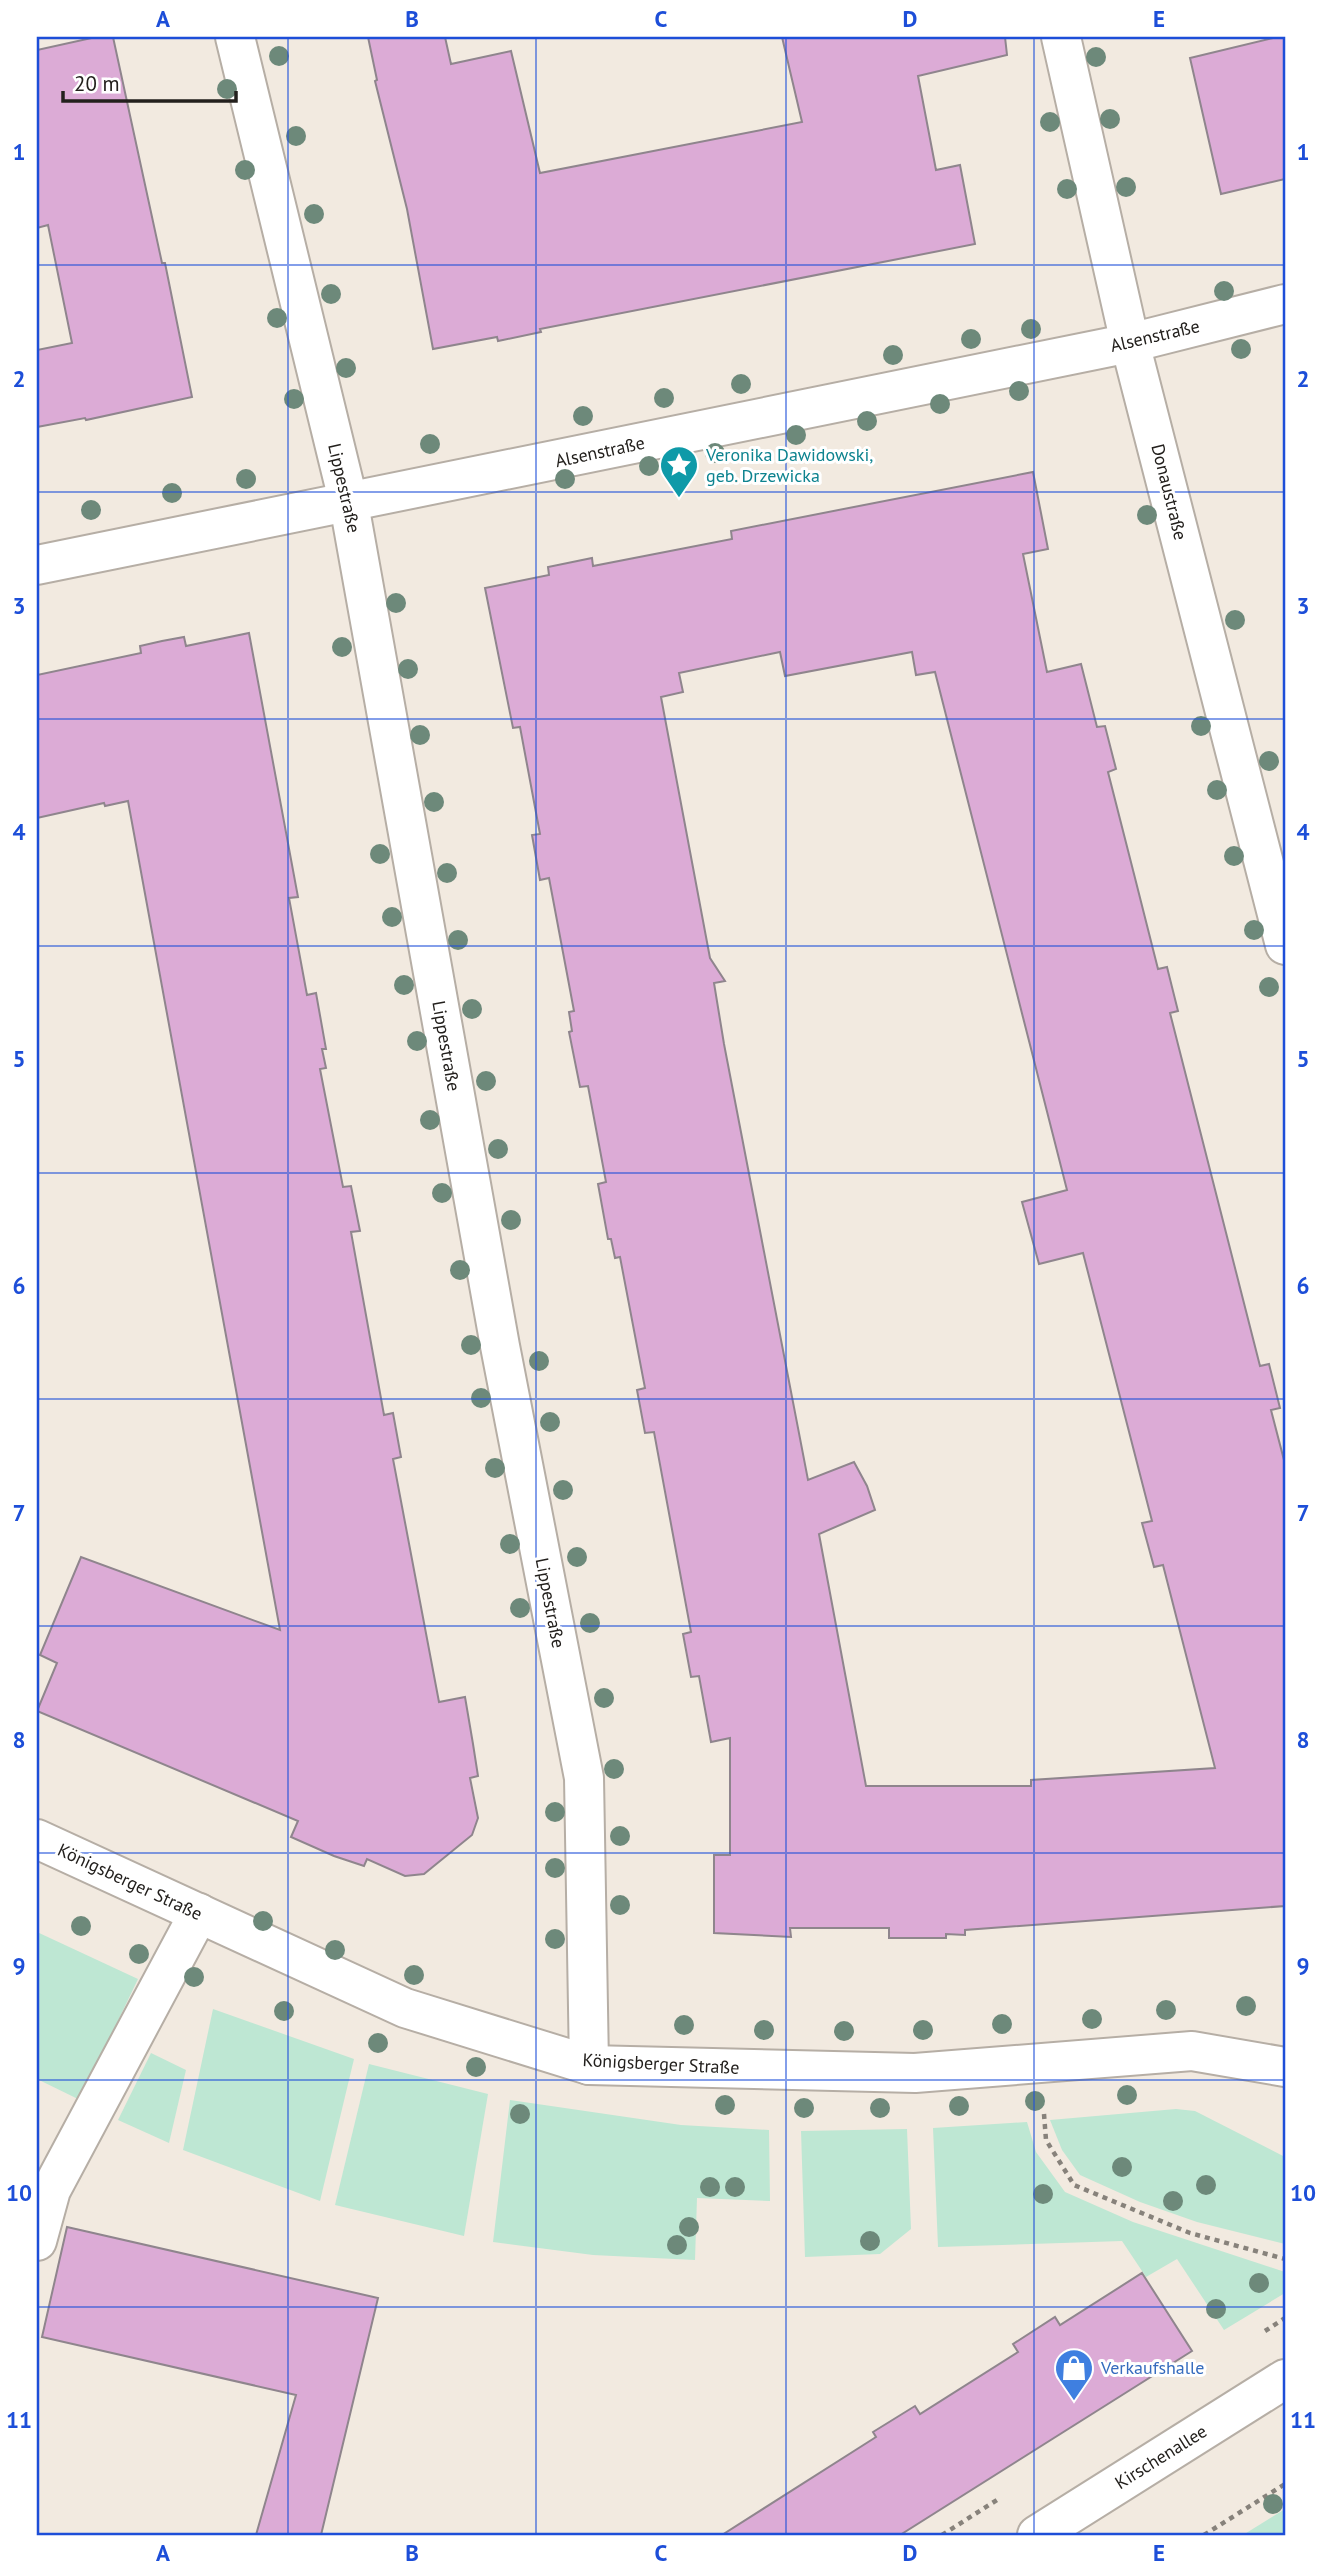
<svg xmlns="http://www.w3.org/2000/svg" width="1322" height="2572" viewBox="0 0 1322 2572" font-family="'PT Sans',sans-serif">
	<style>
		.green { fill: #bee7d3 }
		.building { fill: #dcabd6; stroke: #8f858d; stroke-width: 2; fill-rule: evenodd }
		.lines { fill: none; stroke-linecap: round; stroke-linejoin: round }
		.minor-casing { stroke: #b6aea5; stroke-width: 42 }
		.path { stroke: #87827b; stroke-width: 4.5; stroke-dasharray: 5 5; stroke-linecap: butt }
		.minor { stroke: #fff; stroke-width: 38 }
		.tree { fill: #6d897a }
		.grid { fill: none; stroke: #1d4ed8; stroke-width: 2; stroke-opacity: 0.55 }
		.labels { text-anchor: middle; stroke-width: 6; stroke-linejoin: round; paint-order: stroke }
		.street-label { font-size: 18px; fill: #23201d; stroke: #fff }
		.culture-label { font-size: 18px; fill: #0d838f; stroke: #fff; text-anchor: start }
		.shop-label { font-size: 18px; fill: #366cbe; stroke: #fff; text-anchor: start }
		.neatline { fill: none; stroke: #1d4ed8; stroke-width: 2.5 }
		.grid-label { font-size: 23px; text-anchor: middle; font-weight: bold; fill: #1d4ed8 }
	</style>
	<rect width="100%" height="100%" fill="#f2eae0"/>
	<!-- green -->
	<g class="green">
		<polygon points="37,1932 138,1979 80,2100 37,2079"/>
		<polygon points="213,2009 354,2059 320,2201 183,2150"/>
		<polygon points="151,2053 186,2070 169,2143 118,2120"/>
		<polygon points="369,2064 488,2094 464,2236 335,2205"/>
		<polygon points="510,2100 681,2125 769,2130 770,2201 697,2198 695,2260 593,2255 493,2242"/>
		<polygon points="1176,2109 1195,2111 1285,2157 1285,2244 1197,2222 1140,2202 1080,2175 1062,2150 1050,2120"/>
		<polygon points="1027,2122 1036,2152 1065,2192 1133,2222 1285,2272 1285,2293 1224,2330 1177,2259 1146,2277 1122,2241 938,2247 933,2128"/>
		<polygon points="907,2129 911,2229 880,2254 805,2257 801,2131"/>
		<polygon points="1285,2509 1285,2535 1243,2535"/>
	</g>
	<!-- building -->
	<g class="building">
		<polygon points="96,37 113,37 162,263 165,263 192,397 86,420 85,418 37,427 37,350 72,343 48,225 37,228 37,50"/>
		<polygon points="368,37 445,37 451,64 511,51 540,173 802,122 782,37 1005,37 1007,55 918,76 936,170 960,165 975,244 540,329 541,332 498,341 497,337 433,349 407,209 375,81 377,80"/>
		<polygon points="1277,37 1285,37 1285,179 1221,194 1190,58"/>
		<path d="M1033,472L1048,549L1023,554L1047,672L1081,664L1097,727L1105,726L1116,769L1108,772L1135,878L1158,969L1167,967L1178,1011L1170,1013L1260,1366L1269,1364L1280,1408L1271,1410L1285,1464V1906L965,1930V1935L946,1934V1938H889V1928H790L791,1937L714,1933V1855H730V1738L711,1742L699,1676L691,1677L683,1634L691,1632L671,1524L654,1432L645,1433L637,1390L645,1388L620,1257L615,1258L611,1239H608L598,1184L606,1182L588,1086L580,1087L569,1032L572,1031L569,1012L574,1011L549,878L540,880L532,835L540,834L520,727L513,728L485,588L549,575L548,567L592,558L593,566L732,539L731,531ZM780,652L785,676L912,652L916,675L935,672L1067,1190L1022,1202L1039,1264L1083,1253L1152,1521L1142,1523L1154,1567L1163,1565L1215,1768L1031,1780V1786H866L819,1534L875,1510L867,1486L854,1462L808,1480L724,1044L714,983L725,981L710,958L661,697L683,692L679,673Z"/>
		<polygon points="249,633 298,897 289,898 307,995 316,993 326,1049 322,1049 326,1068 320,1069 343,1187 351,1186 360,1231 351,1232 384,1415 393,1413 401,1457 393,1459 439,1702 465,1697 473,1744 478,1776 470,1778 478,1818 472,1835 424,1874 405,1876 367,1859 364,1866 334,1856 291,1837 298,1821 37,1711 57,1663 40,1655 81,1557 280,1630 128,801 105,806 104,803 37,818 37,675 141,653 140,646 162,641 184,637 186,646"/>
		<polygon points="67,2227 378,2298 321,2535 256,2535 296,2395 42,2337"/>
		<polygon points="1142,2273 1192,2351 900,2535 722,2535 876,2437 873,2432 915,2406 920,2414 1018,2352 1013,2344 1055,2317 1060,2325"/>
	</g>
	<g class="lines">
		<defs>
			<g id="minor">
				<polyline points="235,37 349,504 500,1346 584,1778 589,2065"/>
				<polyline points="1061,37 1130,343 1285,945"/>
				<polyline points="37,565 1130,343 1285,304"/>
				<polyline points="37,1839 405,2008 589,2065 915,2073 1192,2051 1285,2067"/>
				<polyline points="37,2241 51,2190 199,1913"/>
				<polyline points="1037,2535 1285,2379"/>
			</g>
		</defs>
		<!-- minor casing -->
		<use href="#minor" class="minor-casing"/>
		<!-- path -->
		<g class="path">
			<polyline points="1044,2114 1046,2140 1074,2185 1190,2233 1285,2259"/>
			<polyline points="1265,2331 1285,2318"/>
			<polyline points="942,2535 1000,2498"/>
			<polyline points="1204,2535 1285,2484"/>
		</g>
		<!-- minor -->
		<use href="#minor" class="minor"/>
	</g>
	<!-- trees -->
	<g class="tree">
		<circle cx="279" cy="56" r="10"/>
		<circle cx="1096" cy="57" r="10"/>
		<circle cx="227" cy="89" r="10"/>
		<circle cx="1110" cy="119" r="10"/>
		<circle cx="1050" cy="122" r="10"/>
		<circle cx="296" cy="136" r="10"/>
		<circle cx="245" cy="170" r="10"/>
		<circle cx="1126" cy="187" r="10"/>
		<circle cx="1067" cy="189" r="10"/>
		<circle cx="314" cy="214" r="10"/>
		<circle cx="1224" cy="291" r="10"/>
		<circle cx="331" cy="294" r="10"/>
		<circle cx="277" cy="318" r="10"/>
		<circle cx="1031" cy="329" r="10"/>
		<circle cx="971" cy="339" r="10"/>
		<circle cx="1241" cy="349" r="10"/>
		<circle cx="893" cy="355" r="10"/>
		<circle cx="346" cy="368" r="10"/>
		<circle cx="741" cy="384" r="10"/>
		<circle cx="1019" cy="391" r="10"/>
		<circle cx="664" cy="398" r="10"/>
		<circle cx="294" cy="399" r="10"/>
		<circle cx="940" cy="404" r="10"/>
		<circle cx="583" cy="416" r="10"/>
		<circle cx="867" cy="421" r="10"/>
		<circle cx="796" cy="435" r="10"/>
		<circle cx="430" cy="444" r="10"/>
		<circle cx="715" cy="453" r="10"/>
		<circle cx="649" cy="466" r="10"/>
		<circle cx="246" cy="479" r="10"/>
		<circle cx="565" cy="479" r="10"/>
		<circle cx="172" cy="493" r="10"/>
		<circle cx="91" cy="510" r="10"/>
		<circle cx="1147" cy="515" r="10"/>
		<circle cx="396" cy="603" r="10"/>
		<circle cx="1235" cy="620" r="10"/>
		<circle cx="342" cy="647" r="10"/>
		<circle cx="408" cy="669" r="10"/>
		<circle cx="1201" cy="726" r="10"/>
		<circle cx="420" cy="735" r="10"/>
		<circle cx="1269" cy="761" r="10"/>
		<circle cx="1217" cy="790" r="10"/>
		<circle cx="434" cy="802" r="10"/>
		<circle cx="380" cy="854" r="10"/>
		<circle cx="1234" cy="856" r="10"/>
		<circle cx="447" cy="873" r="10"/>
		<circle cx="392" cy="917" r="10"/>
		<circle cx="1254" cy="930" r="10"/>
		<circle cx="458" cy="940" r="10"/>
		<circle cx="404" cy="985" r="10"/>
		<circle cx="1269" cy="987" r="10"/>
		<circle cx="472" cy="1009" r="10"/>
		<circle cx="417" cy="1041" r="10"/>
		<circle cx="486" cy="1081" r="10"/>
		<circle cx="430" cy="1120" r="10"/>
		<circle cx="498" cy="1149" r="10"/>
		<circle cx="442" cy="1193" r="10"/>
		<circle cx="511" cy="1220" r="10"/>
		<circle cx="460" cy="1270" r="10"/>
		<circle cx="471" cy="1345" r="10"/>
		<circle cx="539" cy="1361" r="10"/>
		<circle cx="481" cy="1398" r="10"/>
		<circle cx="550" cy="1422" r="10"/>
		<circle cx="495" cy="1468" r="10"/>
		<circle cx="563" cy="1490" r="10"/>
		<circle cx="510" cy="1544" r="10"/>
		<circle cx="577" cy="1557" r="10"/>
		<circle cx="520" cy="1608" r="10"/>
		<circle cx="590" cy="1623" r="10"/>
		<circle cx="604" cy="1698" r="10"/>
		<circle cx="614" cy="1769" r="10"/>
		<circle cx="555" cy="1812" r="10"/>
		<circle cx="620" cy="1836" r="10"/>
		<circle cx="555" cy="1868" r="10"/>
		<circle cx="620" cy="1905" r="10"/>
		<circle cx="263" cy="1921" r="10"/>
		<circle cx="81" cy="1926" r="10"/>
		<circle cx="555" cy="1939" r="10"/>
		<circle cx="335" cy="1950" r="10"/>
		<circle cx="139" cy="1954" r="10"/>
		<circle cx="414" cy="1975" r="10"/>
		<circle cx="194" cy="1977" r="10"/>
		<circle cx="1246" cy="2006" r="10"/>
		<circle cx="1166" cy="2010" r="10"/>
		<circle cx="284" cy="2011" r="10"/>
		<circle cx="1092" cy="2019" r="10"/>
		<circle cx="1002" cy="2024" r="10"/>
		<circle cx="684" cy="2025" r="10"/>
		<circle cx="764" cy="2030" r="10"/>
		<circle cx="923" cy="2030" r="10"/>
		<circle cx="844" cy="2031" r="10"/>
		<circle cx="378" cy="2043" r="10"/>
		<circle cx="476" cy="2067" r="10"/>
		<circle cx="1127" cy="2095" r="10"/>
		<circle cx="1035" cy="2101" r="10"/>
		<circle cx="725" cy="2105" r="10"/>
		<circle cx="959" cy="2106" r="10"/>
		<circle cx="804" cy="2108" r="10"/>
		<circle cx="880" cy="2108" r="10"/>
		<circle cx="520" cy="2114" r="10"/>
		<circle cx="1122" cy="2167" r="10"/>
		<circle cx="1206" cy="2185" r="10"/>
		<circle cx="710" cy="2187" r="10"/>
		<circle cx="735" cy="2187" r="10"/>
		<circle cx="1043" cy="2194" r="10"/>
		<circle cx="1173" cy="2201" r="10"/>
		<circle cx="689" cy="2227" r="10"/>
		<circle cx="870" cy="2241" r="10"/>
		<circle cx="677" cy="2245" r="10"/>
		<circle cx="1259" cy="2283" r="10"/>
		<circle cx="1216" cy="2309" r="10"/>
		<circle cx="1273" cy="2504" r="10"/>
	</g>
	<!-- grid -->
	<path class="grid" d="M288,37V2535M536,37V2535M786,37V2535M1034,37V2535M37,265H1285M37,492H1285M37,719H1285M37,946H1285M37,1173H1285M37,1399H1285M37,1626H1285M37,1853H1285M37,2080H1285M37,2307H1285"/>
	<!-- icons -->
	<defs>
		<symbol id="sight-pin" viewBox="-11 -11 22 30"><path d="M0 17L-7.5 6A9.5 9.5 0 1 1 7.5 6Z" fill="#0f9aa8" stroke="#fff"/><path d="M0-6L1.8-2.2L6-1.7L2.9 1.2L3.7 5.4L0 3.3L-3.7 5.4L-2.9 1.2L-6-1.7L-1.8-2.2Z" fill="#fff"/></symbol>
		<symbol id="shop-pin" viewBox="-11 -11 22 30"><path d="M0 17L-7.5 6A9.5 9.5 0 1 1 7.5 6Z" fill="#3f7fe0" stroke="#fff"/><path d="M-5-2.5h2.3a2.7 3.5 0 0 1 5.4 0H5L5.5 6h-11ZM-1.5-2.5h3a1.5 2.3 0 0 0-3 0Z" fill="#fff"/></symbol>
	</defs>
	<g fill-rule="evenodd">
		<use href="#sight-pin" x="657" y="443" width="44" height="60"/>
		<use href="#shop-pin" x="1052" y="2346" width="44" height="60"/>
	</g>
	<g class="labels">
		<!-- street labels -->
		<g class="street-label">
			<text transform="translate(1155 336) rotate(-13)" y="6">Alsenstraße</text>
			<text transform="translate(600 452) rotate(-12)" y="6">Alsenstraße</text>
			<text transform="translate(344 488) rotate(77)" y="6">Lippestraße</text>
			<text transform="translate(1169 492) rotate(76)" y="6">Donaustraße</text>
			<text transform="translate(446 1046) rotate(80)" y="6">Lippestraße</text>
			<text transform="translate(550 1603) rotate(79)" y="6">Lippestraße</text>
			<text transform="translate(130 1882) rotate(25)" y="6">Königsberger Straße</text>
			<text transform="translate(661 2064) rotate(3)" y="6">Königsberger Straße</text>
			<text transform="translate(1161 2457) rotate(-32)" y="6">Kirschenallee</text>
		</g>
		<!-- culture labels -->
		<g class="culture-label">
			<text x="706" y="461">Veronika Dawidowski,<tspan x="706" dy="21">geb. Drzewicka</tspan></text>
		</g>
		<!-- shop labels -->
		<g class="shop-label">
			<text x="1101" y="2374">Verkaufshalle</text>
		</g>
	</g>
	<!-- border -->
	<rect width="1322" height="2572" fill="none" stroke="#ffffff" stroke-width="77"/>
	<!-- scale -->
	<path d="M63 91v10h173v-10" fill="none" stroke="#23201d" stroke-width="3.5"/>
	<text x="74" y="91" font-size="21" fill="#23201d" stroke="#ffffff" stroke-width="5" paint-order="stroke">20 m</text>
	<rect x="38" y="38" width="1246" height="2496" class="neatline"/>
	<g class="grid-label">
		<text x="163" y="27">A</text>
		<text x="412" y="27">B</text>
		<text x="661" y="27">C</text>
		<text x="910" y="27">D</text>
		<text x="1159" y="27">E</text>
		<text x="19" y="160">1</text>
		<text x="1303" y="160">1</text>
		<text x="19" y="387">2</text>
		<text x="1303" y="387">2</text>
		<text x="19" y="614">3</text>
		<text x="1303" y="614">3</text>
		<text x="19" y="840">4</text>
		<text x="1303" y="840">4</text>
		<text x="19" y="1067">5</text>
		<text x="1303" y="1067">5</text>
		<text x="19" y="1294">6</text>
		<text x="1303" y="1294">6</text>
		<text x="19" y="1521">7</text>
		<text x="1303" y="1521">7</text>
		<text x="19" y="1748">8</text>
		<text x="1303" y="1748">8</text>
		<text x="19" y="1974">9</text>
		<text x="1303" y="1974">9</text>
		<text x="19" y="2201">10</text>
		<text x="1303" y="2201">10</text>
		<text x="19" y="2428">11</text>
		<text x="1303" y="2428">11</text>
		<text x="163" y="2561">A</text>
		<text x="412" y="2561">B</text>
		<text x="661" y="2561">C</text>
		<text x="910" y="2561">D</text>
		<text x="1159" y="2561">E</text>
	</g>
</svg>
